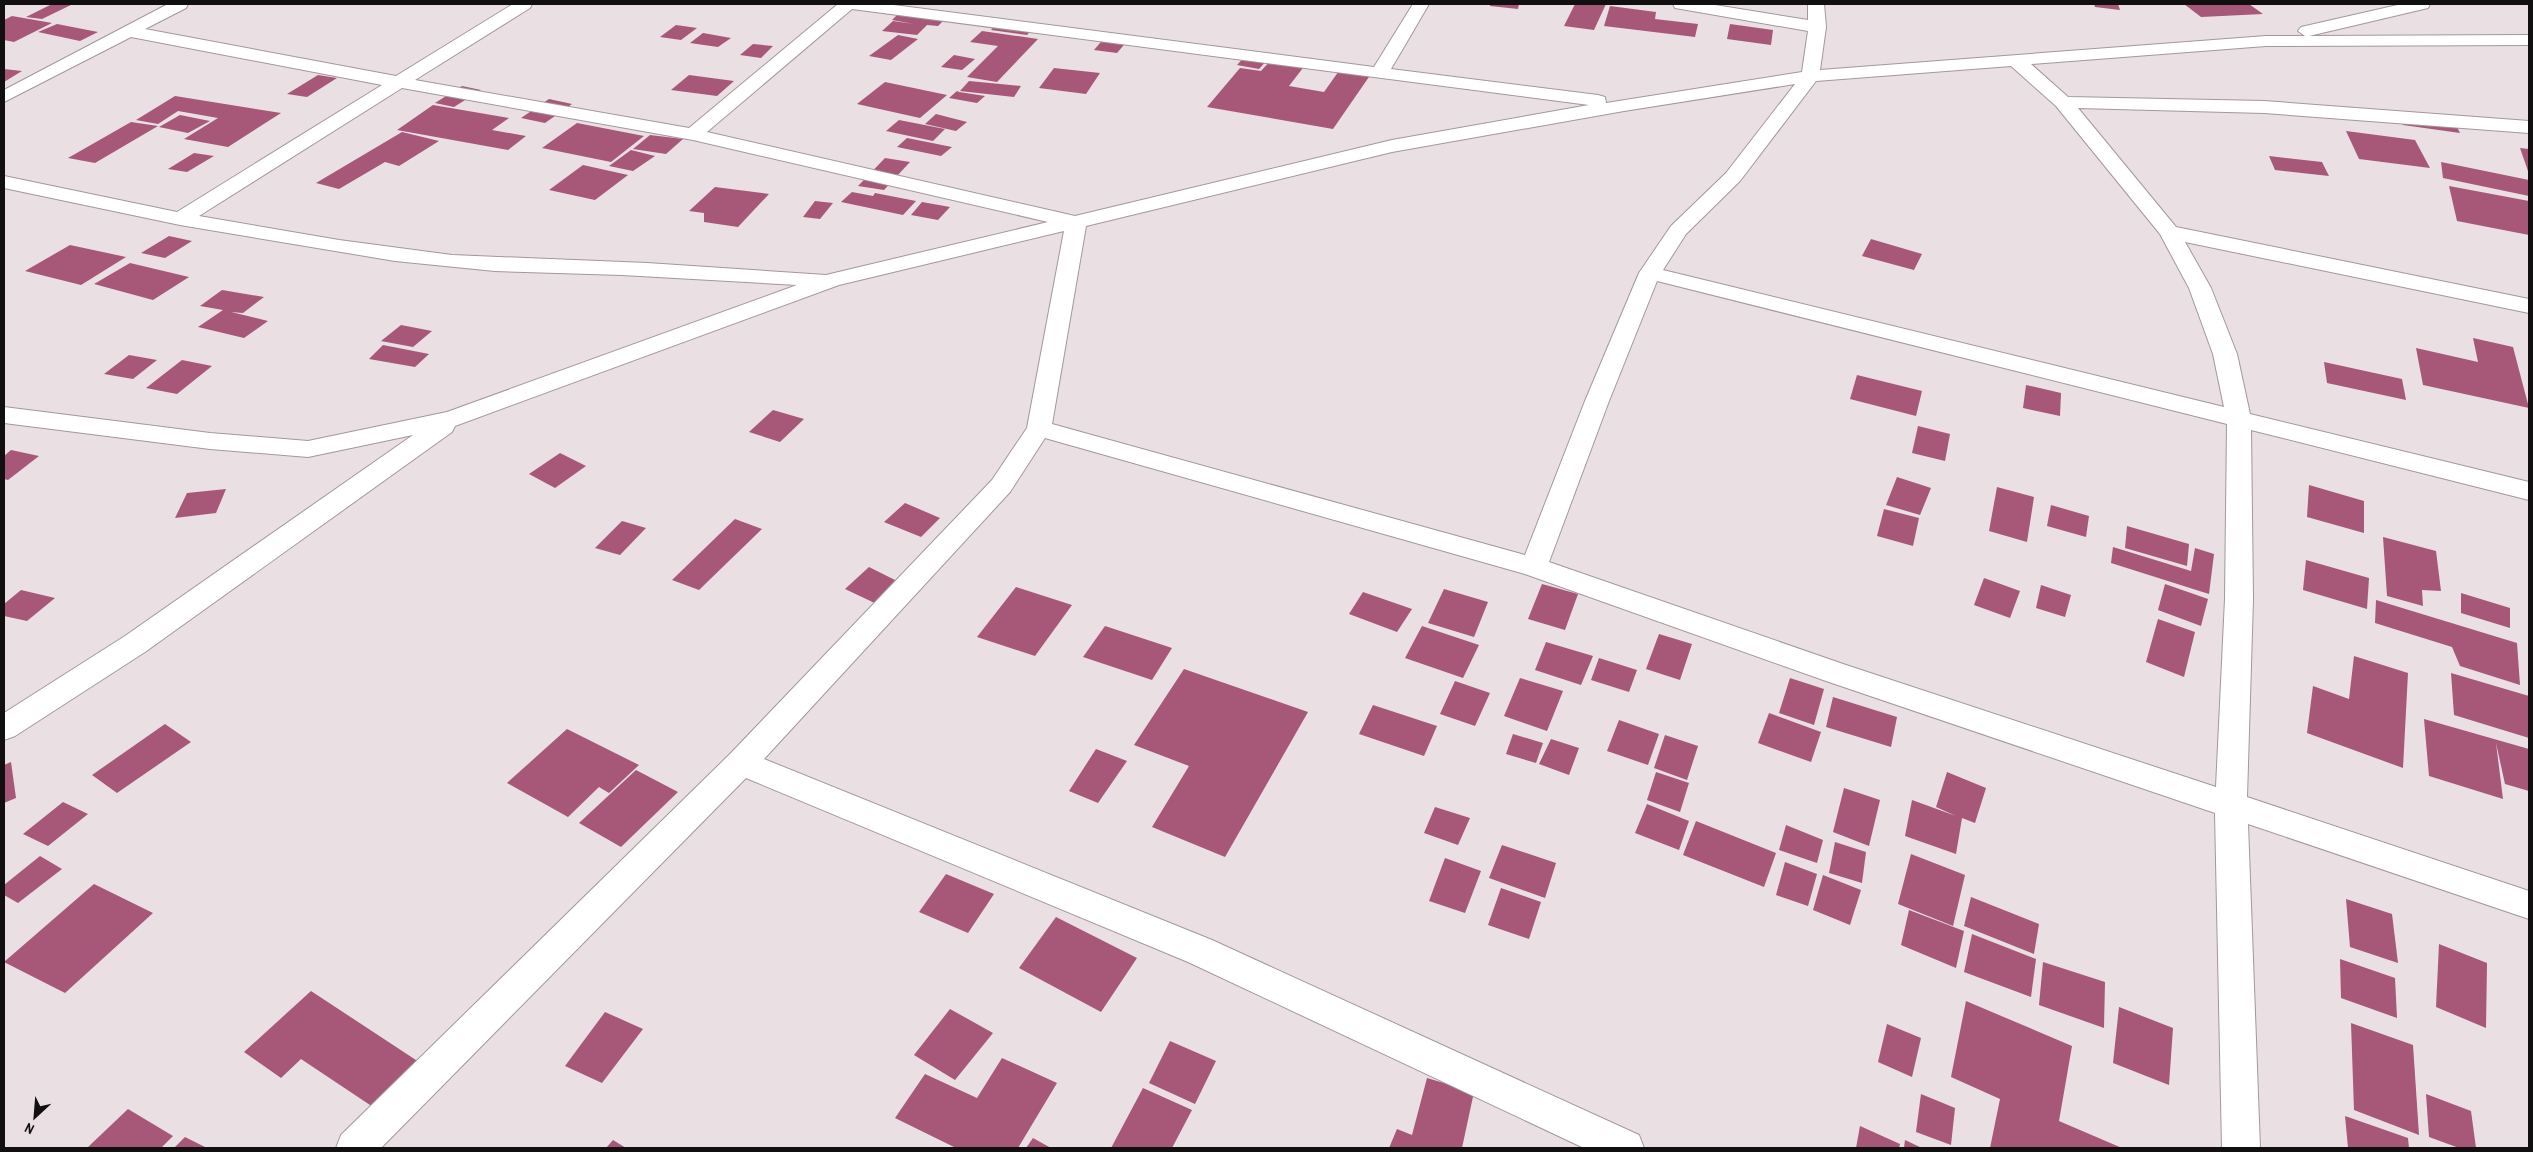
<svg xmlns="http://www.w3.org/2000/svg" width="2533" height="1152" viewBox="0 0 2533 1152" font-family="'Archivo Narrow',sans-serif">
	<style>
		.building { fill: #a75778 }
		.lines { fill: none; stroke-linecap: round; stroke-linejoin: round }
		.minor-casing { stroke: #a2989b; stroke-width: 2 }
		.minor { fill: #fff; fill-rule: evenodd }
	</style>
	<rect width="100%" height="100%" fill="#eadfe3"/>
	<!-- building -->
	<g class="building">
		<polygon points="52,4 73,4 42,19 26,17"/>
		<polygon points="1490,4 1519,4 1518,9 1490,6"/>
		<polygon points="1575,4 1606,4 1594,30 1564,26"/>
		<polygon points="2094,4 2118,4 2120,10 2095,7"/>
		<polygon points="2184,4 2249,4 2263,14 2201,17"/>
		<polygon points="1610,6 1656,12 1655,19 1698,24 1695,37 1604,26"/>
		<polygon points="902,10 948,16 938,26 927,25 917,35 882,31 893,21 914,24 892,20"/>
		<polygon points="12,16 52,23 14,42 4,40 4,20"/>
		<polygon points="998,22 1034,27 1027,35 991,30"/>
		<polygon points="57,24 98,32 80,41 38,32"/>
		<polygon points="1730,24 1773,30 1771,45 1727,39"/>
		<polygon points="676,25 697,28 681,40 660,37"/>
		<polygon points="982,31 1038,39 997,82 967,77 998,46 970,42"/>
		<polygon points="703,33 731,38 718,47 690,43"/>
		<polygon points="898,35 918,39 891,60 869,56"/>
		<polygon points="1106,36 1129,39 1117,53 1094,50"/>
		<polygon points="753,44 773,46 761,58 740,55"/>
		<polygon points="1247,54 1269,58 1259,69 1237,65"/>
		<polygon points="954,55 975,59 962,70 941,67"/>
		<polygon points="1272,59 1306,64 1289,86 1324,92 1341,68 1371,74 1333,129 1207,107 1240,68 1261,71"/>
		<polygon points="1054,68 1100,73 1086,94 1039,88"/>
		<polygon points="4,69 22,71 4,82"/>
		<polygon points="318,75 337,78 307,97 287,94"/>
		<polygon points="689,75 734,81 717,96 671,90"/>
		<polygon points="969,81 1021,86 1014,97 960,91"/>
		<polygon points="885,82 947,95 920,118 857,104"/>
		<polygon points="462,86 481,90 454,107 435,103"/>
		<polygon points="957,91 959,92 985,96 977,103 949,98"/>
		<polygon points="175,96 281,113 228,147 184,139 218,118 178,111 158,124 136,120"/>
		<polygon points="549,99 572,104 545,123 521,118"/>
		<polygon points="433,105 509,118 492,130 526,136 508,150 397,130"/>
		<polygon points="2398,113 2454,121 2460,133 2403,125"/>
		<polygon points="936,114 967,122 956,131 925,124"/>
		<polygon points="180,115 210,121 188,133 159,127"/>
		<polygon points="899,120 945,129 933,141 886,131"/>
		<polygon points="131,122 158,126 95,163 68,158"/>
		<polygon points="577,123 644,136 611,162 542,148"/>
		<polygon points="2346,131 2415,140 2430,168 2359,159"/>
		<polygon points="402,132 439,141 399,166 385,162 339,189 316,183"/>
		<polygon points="650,135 683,139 666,154 633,149"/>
		<polygon points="907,138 952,147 941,156 897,147"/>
		<polygon points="2520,148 2529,149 2529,174"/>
		<polygon points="631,150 655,156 633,171 609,166"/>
		<polygon points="194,153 214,156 187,172 168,169"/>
		<polygon points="2269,156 2322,162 2329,176 2275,170"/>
		<polygon points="885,158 910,162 884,190 858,186"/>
		<polygon points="2441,162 2529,180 2529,196 2443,178"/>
		<polygon points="583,165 628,175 595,200 549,190"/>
		<polygon points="2449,186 2529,201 2529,235 2457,221"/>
		<polygon points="715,187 769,194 738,227 704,222 704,213 689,211"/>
		<polygon points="852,192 873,196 875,193 916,201 903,215 841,202"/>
		<polygon points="815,201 833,203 820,219 803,217"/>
		<polygon points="922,202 950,207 938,220 911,215"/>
		<polygon points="169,236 192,241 165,258 141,253"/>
		<polygon points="1871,239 1922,254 1914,270 1862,256"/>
		<polygon points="70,245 126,257 81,285 25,271"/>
		<polygon points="130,263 189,277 153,300 94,284"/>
		<polygon points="222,290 264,297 243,313 231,312 268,321 244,338 198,327 223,310 200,306"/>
		<polygon points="401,325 432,331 413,347 381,341"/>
		<polygon points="2473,338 2513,347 2529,408 2423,385 2416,348 2478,362"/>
		<polygon points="383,345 429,354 415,367 369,359"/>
		<polygon points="129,355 157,360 133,379 104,374"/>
		<polygon points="182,360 212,366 177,394 146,388"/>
		<polygon points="2324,362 2402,379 2406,400 2327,383"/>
		<polygon points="1857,375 1922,391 1916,416 1850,399"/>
		<polygon points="2026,385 2061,393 2060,416 2023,408"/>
		<polygon points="773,410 804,419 780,442 749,432"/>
		<polygon points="1918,426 1950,434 1945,461 1912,453"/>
		<polygon points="11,450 39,456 8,480 4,479 4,456"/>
		<polygon points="560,453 586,466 555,488 529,474"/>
		<polygon points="1897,477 1931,488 1920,515 1886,505"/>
		<polygon points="2309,485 2364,501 2364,533 2307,517"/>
		<polygon points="1997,487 2034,497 2027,542 1989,531"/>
		<polygon points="226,489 216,513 175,518 187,493"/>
		<polygon points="905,503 940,518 921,537 884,522"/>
		<polygon points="2051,505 2089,516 2086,537 2047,526"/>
		<polygon points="1884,509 1919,518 1913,546 1877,536"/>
		<polygon points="735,519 762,529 699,590 672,580"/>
		<polygon points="622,521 646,528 620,555 595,548"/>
		<polygon points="2127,526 2189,544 2187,566 2125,548"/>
		<polygon points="2383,537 2436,551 2441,591 2422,590 2423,606 2387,596"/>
		<polygon points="2113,547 2191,571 2195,548 2214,554 2209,594 2111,563"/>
		<polygon points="2306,560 2369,578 2367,609 2303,590"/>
		<polygon points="869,567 905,585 881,606 845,589"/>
		<polygon points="1984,578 2020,591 2010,618 1974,605"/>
		<polygon points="1542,584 1578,594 1565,630 1528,619"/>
		<polygon points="2165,584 2208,599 2201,626 2158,610"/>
		<polygon points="2041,585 2071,595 2065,617 2036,608"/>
		<polygon points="1016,587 1072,605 1035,656 977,637"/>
		<polygon points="1444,589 1488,602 1474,637 1428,623"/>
		<polygon points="21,590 55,598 27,621 4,616 4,604"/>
		<polygon points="1363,592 1412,609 1397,632 1349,614"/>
		<polygon points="2461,593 2510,608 2510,628 2461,613"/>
		<polygon points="2376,600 2517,643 2520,685 2460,666 2452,647 2375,623"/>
		<polygon points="2158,619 2195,632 2184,677 2146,662"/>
		<polygon points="1105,626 1172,648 1152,680 1083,657"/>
		<polygon points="1422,626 1479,645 1463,678 1405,658"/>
		<polygon points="1659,634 1692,644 1680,680 1646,669"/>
		<polygon points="1546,642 1593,656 1581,685 1535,670"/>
		<polygon points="2354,656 2408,673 2403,768 2307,733 2313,686 2349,699"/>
		<polygon points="1599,658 1637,670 1629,692 1591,680"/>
		<polygon points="1184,669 1308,712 1225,857 1152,827 1189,766 1134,745"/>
		<polygon points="2451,673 2529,696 2529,738 2454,715"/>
		<polygon points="1520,678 1563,691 1547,731 1504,716"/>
		<polygon points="1790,678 1824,689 1814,725 1779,713"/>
		<polygon points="1455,681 1490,693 1475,726 1440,714"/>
		<polygon points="1833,697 1897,717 1891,747 1826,727"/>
		<polygon points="1373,705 1437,726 1424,756 1359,734"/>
		<polygon points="1769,713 1821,732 1811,762 1758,743"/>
		<polygon points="2424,719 2529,749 2529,791 2505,784 2496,743 2503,799 2429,776"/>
		<polygon points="1619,720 1659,734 1648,765 1607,751"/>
		<polygon points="165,724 191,742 117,793 92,775"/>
		<polygon points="567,729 639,765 609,793 599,787 568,817 507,783"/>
		<polygon points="1513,734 1543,743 1536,763 1506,754"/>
		<polygon points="1665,735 1698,746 1687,780 1654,768"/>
		<polygon points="1551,739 1579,748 1569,775 1539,764"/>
		<polygon points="1096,749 1127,761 1098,803 1069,791"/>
		<polygon points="11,762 16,798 4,803 4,765"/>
		<polygon points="636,770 678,792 621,847 579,823"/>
		<polygon points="1656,772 1689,783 1680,812 1647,800"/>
		<polygon points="1947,772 1986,788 1975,823 1962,818 1956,854 1905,836 1912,800 1956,816 1936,807"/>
		<polygon points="1844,788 1880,800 1869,846 1833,832"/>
		<polygon points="63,802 88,814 48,846 23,834"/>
		<polygon points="1647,804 1689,821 1679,850 1635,833"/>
		<polygon points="1435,807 1470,818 1458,845 1424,833"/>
		<polygon points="1696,821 1776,853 1764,887 1683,855"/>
		<polygon points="1786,825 1823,840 1817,863 1779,850"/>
		<polygon points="1835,842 1866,852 1862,883 1829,873"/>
		<polygon points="1502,845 1556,863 1545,898 1489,878"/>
		<polygon points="1911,854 1965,875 1953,926 1898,904"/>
		<polygon points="40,856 62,869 18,903 4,895 4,885"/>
		<polygon points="1445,858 1481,871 1465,913 1429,901"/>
		<polygon points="1785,862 1817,874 1808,906 1776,895"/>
		<polygon points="946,874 994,894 968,933 919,912"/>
		<polygon points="1823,875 1861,890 1850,925 1813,910"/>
		<polygon points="94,884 153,913 65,993 4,962"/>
		<polygon points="1501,888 1541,902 1529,939 1488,925"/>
		<polygon points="1971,897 2039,924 2034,954 1964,926"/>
		<polygon points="2346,899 2392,914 2398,963 2350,947"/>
		<polygon points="1909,910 1964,931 1956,968 1901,945"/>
		<polygon points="1056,917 1137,958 1101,1012 1019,968"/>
		<polygon points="1972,934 2036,959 2031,997 1964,972"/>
		<polygon points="2439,944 2487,963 2486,1028 2436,1007"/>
		<polygon points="2340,959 2395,978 2397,1018 2341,998"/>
		<polygon points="2043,962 2105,982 2104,1028 2039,1005"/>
		<polygon points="311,991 422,1064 376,1109 301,1059 281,1078 244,1052"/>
		<polygon points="1966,1001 2072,1046 2059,1121 2122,1148 1990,1148 2000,1099 1951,1077"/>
		<polygon points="2119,1007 2173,1028 2169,1085 2113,1063"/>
		<polygon points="950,1009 993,1033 955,1080 914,1055"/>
		<polygon points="605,1012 643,1029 602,1083 565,1066"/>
		<polygon points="2351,1023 2413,1045 2419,1135 2354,1110"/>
		<polygon points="1887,1024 1921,1038 1912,1077 1878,1062"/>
		<polygon points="1170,1041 1216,1061 1195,1104 1149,1083"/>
		<polygon points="1002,1058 1057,1083 1018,1148 956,1148 895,1118 925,1074 977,1098"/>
		<polygon points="1427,1078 1474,1092 1462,1148 1389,1148 1397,1129 1412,1135"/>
		<polygon points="1143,1088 1192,1110 1172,1148 1111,1148"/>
		<polygon points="1921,1094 1955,1108 1951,1145 1916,1132"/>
		<polygon points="2426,1094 2471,1111 2476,1148 2459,1148 2429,1137"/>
		<polygon points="128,1109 173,1136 161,1148 87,1148"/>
		<polygon points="2345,1116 2408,1138 2409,1148 2348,1148"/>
		<polygon points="1860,1126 1900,1144 1899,1148 1856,1148"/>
		<polygon points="185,1137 207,1148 174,1148"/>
		<polygon points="1033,1138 1051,1148 1026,1148"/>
		<polygon points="613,1140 626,1148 606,1148"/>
		<polygon points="1905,1140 1922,1148 1904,1148"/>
	</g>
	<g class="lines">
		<defs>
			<path id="minor" d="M168,4H188L186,8L145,29L396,76L513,4H532L530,8L415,80L689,128L838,4H886L1374,67L1413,4H1429L1391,69L1598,95L1605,97L1606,103L1802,72L1808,31L1681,9L1675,8L1673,4H1709L1808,20V4H1824L1826,27L1820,70L2266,36H2305L2298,31L2301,27L2402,4H2430L2428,8L2309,36L2529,35V45L2266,46L2031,64L2068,97L2264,101L2529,121V133L2264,113L2078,108L2176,227L2529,299V313L2185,242L2211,288L2237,354L2250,414L2529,482V500L2251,430L2253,599L2247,797L2529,891V919L2248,824L2260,1148H2222L2215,813L1826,681L1525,574L1045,438L1010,492L764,759L1212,940L1639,1135L1644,1148H1584L1188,962L746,778L381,1148H336L341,1135L730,754L992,480L1027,428L1064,231L839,285L455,426L452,432L145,652L15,736L4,740V713L125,636L413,435L308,457L210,449L4,423V407L210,433L308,441L447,412L797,285L622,275L495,271L395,261L180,225L4,188V176L177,212L382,85L131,37L4,102V90ZM852,9L1589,105L1392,140L1075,216L707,132ZM2011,66L2056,106L2160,234L2189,288L2213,354L2224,407L1663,270L1686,234L1740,181L1816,81ZM1795,84L1726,173L1671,226L1639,273L1585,401L1525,555L1052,424L1086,226L1392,152L1624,111ZM402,88L693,140L1048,222L826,275L647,263L452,255L339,240L199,216ZM1657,281L2227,424L2225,599L2216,787L1846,665L1549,562L1609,401Z"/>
		</defs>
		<!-- minor casing -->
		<use href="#minor" class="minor-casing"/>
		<!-- minor -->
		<use href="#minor" class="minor"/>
	</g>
	<!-- border -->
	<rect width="2533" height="1152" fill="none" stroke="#120f10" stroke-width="10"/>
	<!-- north arrow -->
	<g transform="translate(35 1117) rotate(206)" stroke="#eadfe3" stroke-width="4" paint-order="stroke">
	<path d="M0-4L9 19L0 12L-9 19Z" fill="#120f10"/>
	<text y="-8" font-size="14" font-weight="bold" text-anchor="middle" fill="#120f10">N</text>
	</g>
</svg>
